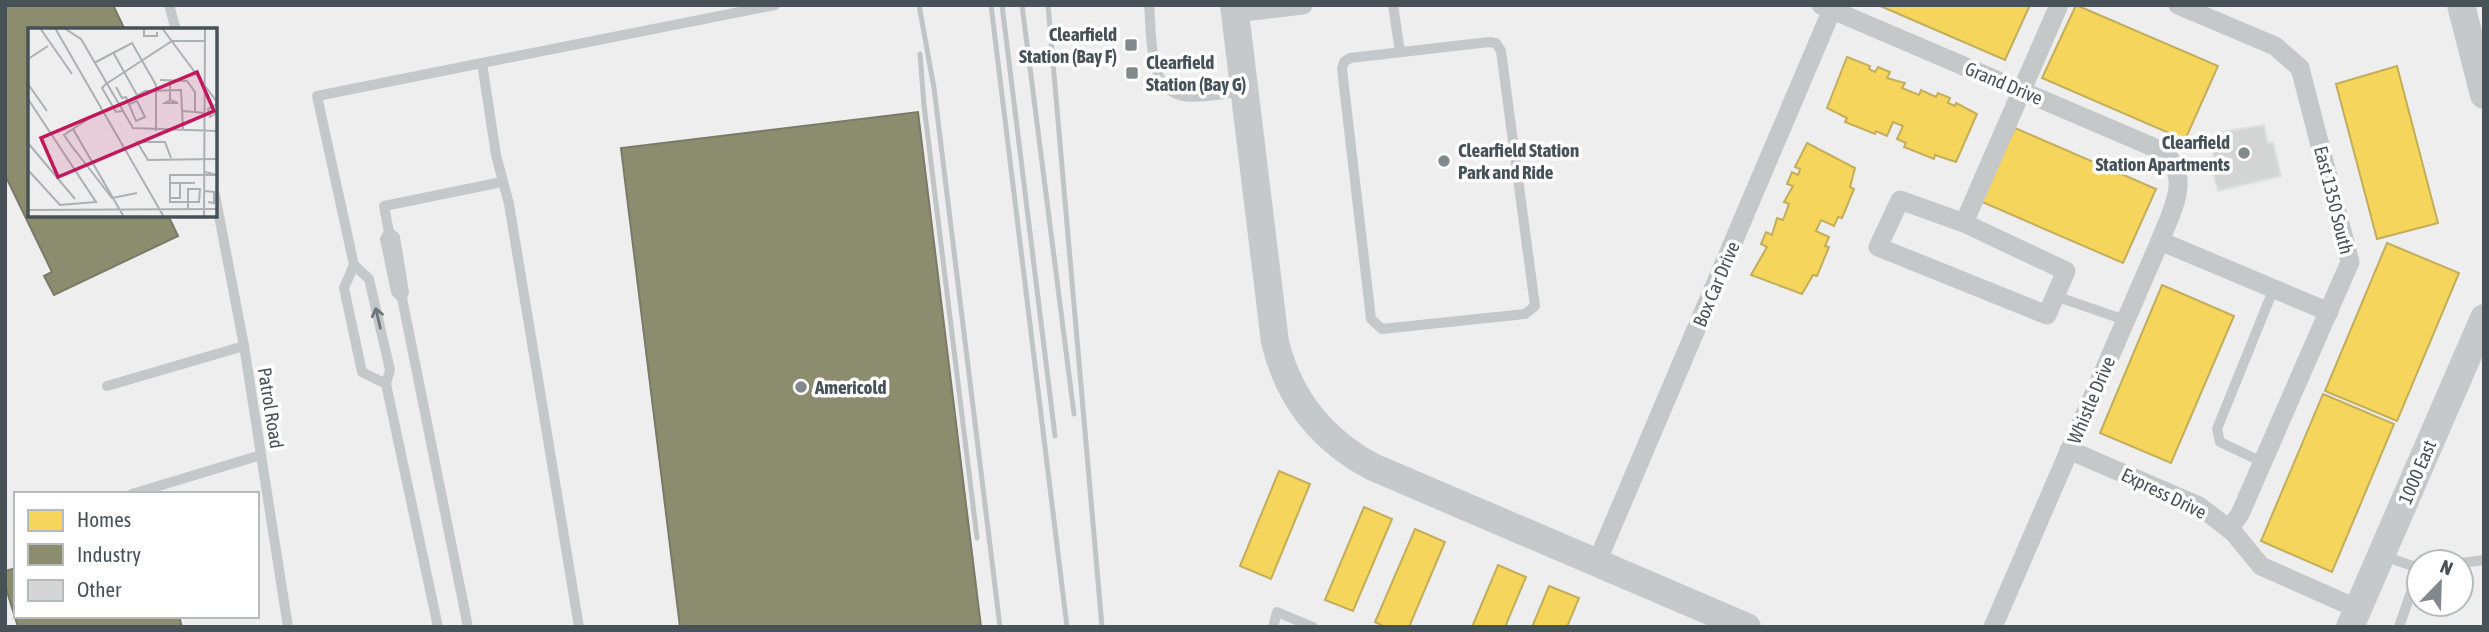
<svg xmlns="http://www.w3.org/2000/svg" width="2489" height="632" viewBox="0 0 2489 632" font-family="'Asap Condensed',sans-serif">
	<style>
		.homes { fill: #f6d55c; stroke: #c2ae5b; stroke-width: 2 }
		.industry { fill: #8c8c6e; stroke: #777b67; stroke-width: 2 }
		.building { fill: #d4d6d6; stroke: #dfe0e1; stroke-width: 2 }
		.lines { fill: none; stroke-linecap: round; stroke-linejoin: round }
		.lane { stroke: #c5c8c9; stroke-width: 10 }
		.street { stroke: #c5c8c9; stroke-width: 19 }
		.secondary { stroke: #c6c9ca; stroke-width: 28 }
		.rail { stroke: #c1c4c4; stroke-width: 5 }
		.oneway { stroke: #6d757a }
		.poi-dot { fill: #81898c; stroke: #fff; stroke-width: 2.5 }
		.labels { text-anchor: middle; stroke-width: 7; stroke-linejoin: round; paint-order: stroke }
		.poi-label { font-size: 19px; font-weight: bold; fill: #475258; stroke: #fff; text-anchor: start }
		.street-label { font-size: 19px; fill: #475258; stroke: #fff }
		.inset-road { fill: none; stroke: #abb0b2; stroke-width: 2 }
		.view { fill: #c2185b; fill-opacity: 0.15; stroke: #c2185b; stroke-width: 3.5 }
		.inset-edge { fill: none; stroke: #475258; stroke-width: 3.5 }
	</style>
	<rect width="100%" height="100%" fill="#eee"/>
	<!-- homes -->
	<g class="homes">
		<polygon points="1878,5 2030,5 2005,60"/>
		<polygon points="2076,5 2218,66 2185,140 2042,78"/>
		<polygon points="1847,57 1870,66 1869,69 1875,72 1878,67 1890,72 1887,78 1905,83 1902,88 1919,95 1921,90 1936,97 1938,93 1950,98 1948,103 1955,106 1956,103 1977,114 1956,162 1935,155 1934,159 1904,147 1906,143 1897,139 1903,126 1893,122 1887,136 1876,131 1875,134 1845,122 1847,118 1827,108"/>
		<polygon points="2397,66 2438,223 2377,239 2336,84"/>
		<polygon points="2015,128 2156,189 2123,263 1980,201"/>
		<polygon points="1807,143 1855,168 1850,187 1854,189 1842,218 1838,217 1834,226 1821,220 1816,231 1829,237 1825,246 1829,247 1817,276 1813,275 1802,294 1751,275 1767,247 1761,244 1766,232 1772,235 1777,218 1783,220 1789,204 1784,202 1793,186 1787,184 1792,172 1798,175 1800,169 1795,167"/>
		<polygon points="2387,243 2459,273 2397,421 2325,391"/>
		<polygon points="2162,285 2234,316 2171,463 2100,433"/>
		<polygon points="2323,394 2394,424 2332,572 2261,541"/>
		<polygon points="1279,471 1310,484 1271,579 1240,566"/>
		<polygon points="1364,507 1392,519 1353,611 1325,600"/>
		<polygon points="1415,529 1445,542 1409,627 1385,627 1375,622"/>
		<polygon points="1498,565 1526,577 1505,627 1472,627"/>
		<polygon points="1549,586 1579,598 1567,627 1532,627"/>
	</g>
	<!-- industry -->
	<g class="industry">
		<polygon points="5,5 113,5 125,30 30,30 30,215 168,215 178,236 54,295 44,276 52,272 5,175"/>
		<polygon points="918,112 981,627 680,627 621,148"/>
		<polygon points="16,568 16,616 179,616 182,627 18,627 5,585 5,571"/>
	</g>
	<!-- building -->
	<polygon class="building" points="2264,125 2268,143 2273,142 2281,176 2218,191 2210,163 2215,163 2209,138 2216,136 2215,133"/>
	<g class="lines">
		<!-- lane -->
		<g class="lane">
			<polyline points="169,5 176,30"/>
			<path d="M1149,5C1152,33 1147,89 1183,96C1201,99 1224,93 1242,92"/>
			<polyline points="1393,5 1400,52"/>
			<polygon points="1489,42 1496,43 1501,51 1535,306 1525,314 1382,329 1371,319 1342,69 1344,62 1350,58"/>
			<polyline points="482,63 775,5"/>
			<polyline points="215,195 244,346 288,627"/>
			<polyline points="389,232 384,206 502,182"/>
			<polyline points="354,265 317,96 482,63 496,155 509,204 579,627"/>
			<polyline points="2055,296 2125,320"/>
			<polyline points="402,298 396,292 385,239 389,232 395,237 404,292 402,298 468,627"/>
			<polyline points="386,384 362,372 344,288 354,265 369,279 390,370 386,384 438,627"/>
			<polyline points="107,386 244,346"/>
			<polyline points="2262,462 2220,442 2217,429 2274,288"/>
			<polyline points="132,494 261,455"/>
			<polyline points="2383,556 2419,568"/>
			<polyline points="2461,563 2484,560"/>
			<polyline points="1273,627 1277,612 1313,627"/>
			<polyline points="2399,627 2419,569"/>
		</g>
		<!-- street -->
		<g class="street">
			<path d="M1821,5L2160,150C2194,174 2172,210 2160,241L1993,627"/>
			<polyline points="2178,5 2275,46 2300,68 2350,262 2240,514 2229,529"/>
			<polyline points="1235,13 1303,5"/>
			<polyline points="1964,223 1900,200 1878,247 2047,315 2066,271 1964,223 2059,5"/>
			<polyline points="2160,241 2329,312"/>
			<polyline points="2069,450 2199,506 2233,532 2261,566 2358,609"/>
			<polyline points="1597,562 1834,5"/>
		</g>
		<!-- secondary -->
		<g class="secondary">
			<path d="M1234,5L1275,342C1289,399 1322,440 1373,467L1747,627"/>
			<polyline points="2461,5 2484,95"/>
			<polyline points="2350,627 2484,318"/>
		</g>
		<!-- rail -->
		<g class="rail">
			<polyline points="919,5 934,88 1000,627"/>
			<polyline points="991,5 1067,627"/>
			<polyline points="1002,5 1055,436"/>
			<polyline points="1022,5 1074,414"/>
			<polyline points="1048,5 1102,627"/>
			<polyline points="920,54 924,105 977,538"/>
		</g>
	</g>
	<!-- one-way arrows -->
	<defs><path id="oneway-shaft" d="M-6 0H5M1.5-3L5.5 0L1.5 3" fill="none" stroke-width="1.6" stroke-linecap="round" stroke-linejoin="round" transform="scale(1.75)"/></defs>
	<use class="oneway" href="#oneway-shaft" transform="translate(378 318) rotate(-103)"/>
	<!-- markers -->
	<g class="poi-dot">
		<rect x="1124" y="38" width="14" height="14" rx="3.5"/>
		<rect x="1125" y="66" width="14" height="14" rx="3.5"/>
		<circle cx="2244" cy="153" r="7"/>
		<circle cx="1444" cy="161" r="7"/>
		<circle cx="801" cy="387" r="7"/>
	</g>
	<g class="labels">
		<!-- poi labels -->
		<g class="poi-label">
			<text x="1117" y="41" text-anchor="end">Clearfield<tspan x="1117" dy="22">Station (Bay F)</tspan></text>
			<text x="1146" y="69">Clearfield<tspan x="1146" dy="22">Station (Bay G)</tspan></text>
			<text x="2230" y="149" text-anchor="end">Clearfield<tspan x="2230" dy="22">Station Apartments</tspan></text>
			<text x="1458" y="157">Clearfield Station<tspan x="1458" dy="22">Park and Ride</tspan></text>
			<text x="815" y="394">Americold</text>
		</g>
		<!-- street labels -->
		<g class="street-label">
			<text transform="translate(2004 83) rotate(23)" y="7">Grand Drive</text>
			<text transform="translate(2334 200) rotate(76)" y="7">East 1350 South</text>
			<text transform="translate(1716 284) rotate(-67)" y="7">Box Car Drive</text>
			<text transform="translate(2091 400) rotate(-67)" y="7">Whistle Drive</text>
			<text transform="translate(271 408) rotate(81)" y="7">Patrol Road</text>
			<text transform="translate(2417 472) rotate(-67)" y="7">1000 East</text>
			<text transform="translate(2164 493) rotate(26)" y="7">Express Drive</text>
		</g>
	</g>
	<!-- overview -->
	<g transform="translate(28 28)">
		<rect width="189" height="189" fill="#eee"/>
		<path class="inset-road" d="M12,0L44,46M27,0L136,189M36,0L53,11L105,100L189,103M134,0L189,74M116,1V8H129V4M85,24L109,67M0,31L20,18M66,35L104,15L128,57V103M132,52L159,53L167,64V84M0,56L19,83M78,56L144,13H177M78,56L74,60L88,84L94,83M88,59L94,70L98,69L108,93L117,89L109,73L102,76M0,71L68,174L32,177L0,142M142,72L137,75H150L142,72V52M189,76L180,81L182,89L189,85M91,78L117,63L153,62L155,103M155,83L177,85M45,101L65,88M0,115L47,171M43,117L36,107L45,101L96,189M48,124L43,117L84,170L109,165M143,130L137,114H109L120,132L189,131M177,147H189L177,144M142,155H167M177,163L186,164V175L180,174M142,170H152V155M160,181V161H172L171,174H142V147H177M0,182L189,181M176,189L177,0"/>
		<path class="view" d="M169,44L186,83L30,149L13,110Z"/>
		<rect width="189" height="189" class="inset-edge"/>
	</g>
	<!-- border -->
	<rect width="2489" height="632" fill="none" stroke="#475258" stroke-width="14"/>
	<!-- legend -->
	<rect x="14" y="492" width="245" height="126" fill="#ffffff" stroke="#b5babc" stroke-width="2"/>
	<rect x="28" y="510" width="35" height="21" fill="#f6d55c" stroke="#b5babc" stroke-width="2"/>
	<text x="77" y="527" font-size="21" fill="#475258">Homes</text>
	<rect x="28" y="544" width="35" height="21" fill="#8c8c6e" stroke="#b5babc" stroke-width="2"/>
	<text x="77" y="562" font-size="21" fill="#475258">Industry</text>
	<rect x="28" y="580" width="35" height="21" fill="#d4d6d6" stroke="#b5babc" stroke-width="2"/>
	<text x="77" y="597" font-size="21" fill="#475258">Other</text>
	<!-- north arrow -->
	<g transform="translate(2440 583) rotate(23)"><circle r="33" fill="#ffffff" stroke="#b5babc" stroke-width="2"/>
	<path d="M0-5L12 26L0 18L-12 26Z" fill="#81898c"/>
	<text y="-10" font-size="19" font-weight="bold" text-anchor="middle" fill="#475258">N</text>
	</g>
</svg>
